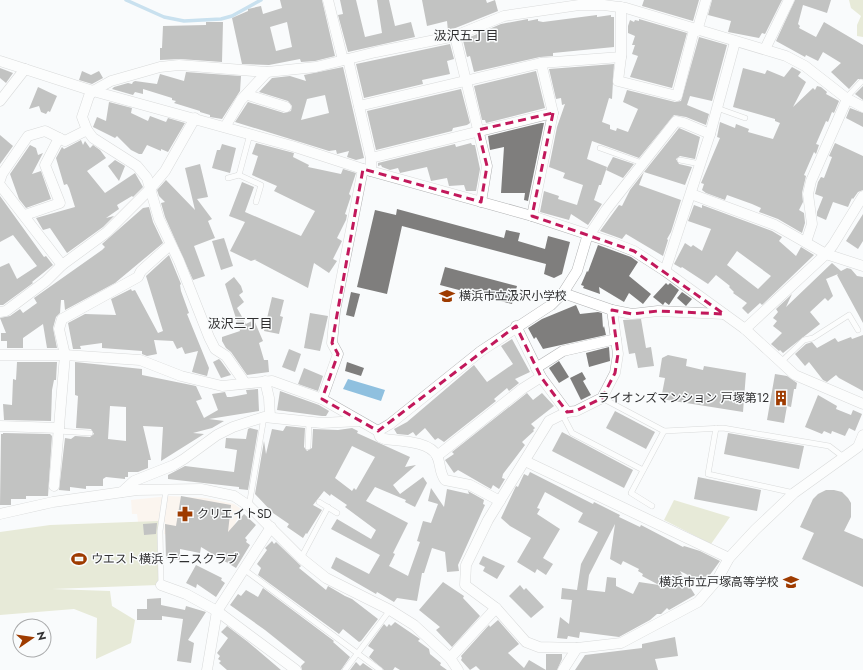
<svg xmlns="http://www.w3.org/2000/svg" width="863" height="670" viewBox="0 0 863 670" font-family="Jost,'Noto Sans JP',sans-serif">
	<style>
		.commercial { fill: #fdede1 }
		.green { fill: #d1d5ad }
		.water { fill: #8fc0df }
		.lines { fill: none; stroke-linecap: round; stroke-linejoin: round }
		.stream { stroke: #8fc0df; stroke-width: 3.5 }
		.building { fill: #7f7e7d; fill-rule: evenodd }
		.service-casing { stroke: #b1b2b3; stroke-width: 6 }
		.minor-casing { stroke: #b1b2b3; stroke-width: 11 }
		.service { stroke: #fff; stroke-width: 5 }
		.minor { stroke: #fff; stroke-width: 10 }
		.marked { fill: none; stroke: #c2185b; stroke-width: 3; stroke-dasharray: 8 5; stroke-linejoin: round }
		.labels { text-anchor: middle; stroke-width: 3; stroke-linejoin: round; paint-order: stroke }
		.poi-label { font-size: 12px; fill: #303031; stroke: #f9fbfc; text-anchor: start }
		.neighbourhood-label { font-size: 13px; fill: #303031; stroke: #f9fbfc }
	</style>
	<rect width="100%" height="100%" fill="#f9fbfc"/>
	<!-- commercial -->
	<polygon class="commercial" points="169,496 206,498 234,504 241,509 226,546 164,534 165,522 138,522 137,514 132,514 131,500"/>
	<!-- green -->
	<g class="green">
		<polygon points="849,0 863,0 863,37 857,36 857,25 861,16 851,8"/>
		<polygon points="674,500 730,517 711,544 664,520"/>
		<polygon points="158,521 158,585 52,589 110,591 112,606 135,620 131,643 96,659 97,618 74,609 0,615 0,532 50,525"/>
	</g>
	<!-- water -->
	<polygon class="water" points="348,379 385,390 381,401 343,389"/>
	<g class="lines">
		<!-- stream -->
		<polyline class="stream" points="126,0 164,17 184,21 221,19 232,16 261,0"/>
	</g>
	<!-- building -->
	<g class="building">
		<path d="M280,0H322L335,56L315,61L301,62L300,59L269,65L242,64L232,18L248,11V9L261,6L263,14L282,8ZM287,22L292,47L276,51L270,27Z"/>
		<polygon points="340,0 356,0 365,37 382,33 377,0 389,0 395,26 411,22 415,37 348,52 338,15 343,14"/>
		<polygon points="422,0 486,0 487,3 495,0 498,11 448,31 447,21 427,26"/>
		<polygon points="644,0 699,0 693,21 642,6"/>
		<polygon points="712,0 782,0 765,34 762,33 759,38 728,32 731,21 708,15"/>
		<polygon points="795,0 831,0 827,13 803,5 798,24 800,26 799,28 816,37 824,22 863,45 863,79 858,79 849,89 831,72 841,63 823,52 818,61 806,55 805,57 776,41"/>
		<polygon points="597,15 597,17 611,15 611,17 614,17 614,47 553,53 553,56 540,57 474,72 470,56 467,57 463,40 501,24 528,19 528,21 538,19 538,21 543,22"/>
		<polygon points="639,19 687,33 672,88 630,77 638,56 632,54 635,45 632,45 635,36 628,33 628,26 630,20 634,22 635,20 639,21"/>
		<polygon points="206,22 223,22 222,62 180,59 160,60 160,48 162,48 163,26 206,25"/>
		<polygon points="699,37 727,45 712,101 690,96 687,105 709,114 706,125 686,117 674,115 639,158 592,141 587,159 607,167 601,185 599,185 594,200 602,204 588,225 571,214 569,220 540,212 544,191 559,196 558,199 577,205 583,185 563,178 565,173 549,167 557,127 565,104 562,105 561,98 556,99 549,69 614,64 612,99 609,98 602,122 610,125 610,129 616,131 617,128 628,132 638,109 623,102 627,90 675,102 681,101"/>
		<polygon points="450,44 454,59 447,61 450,74 422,80 423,84 364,98 356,64"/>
		<path d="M343,67L364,158L356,160L347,157L349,151L337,154L336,150L329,151L235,122L248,102L284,113L291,111L292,106L288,101L259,92L272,78L290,76L306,81L304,75ZM325,95L329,113L301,120L307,99Z"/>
		<polygon points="792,67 801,72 798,76 806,82 793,107 813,88 815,90 817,86 821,87 827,92 826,94 839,101 834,113 832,112 828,122 826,121 816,144 819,145 816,154 814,152 804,175 806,176 802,193 803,202 799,210 804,213 805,223 802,233 778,219 759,212 761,208 752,204 727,195 725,200 706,193 702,190 704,184 701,183 720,138 717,137 720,122 735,128 736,124 749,129 748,132 773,139 780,123 775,121 775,119 733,107 743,68 765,74 767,70 784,77"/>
		<polygon points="0,68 13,73 6,83 0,78"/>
		<polygon points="82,71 91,75 99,71 103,78 92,84 79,80"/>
		<polygon points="536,71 545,108 486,123 485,120 482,120 474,86"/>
		<polygon points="186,72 241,76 240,91 222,119 210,117 210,115 200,112 200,111 174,103 176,101 172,100 172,98 143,89 143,94 135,92 133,95 112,89 114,87 128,83 132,84 133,82 135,81 157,84 160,74 184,81"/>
		<polygon points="863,86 863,100 855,94"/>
		<polygon points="38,87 57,96 50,112 48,111 46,114 41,112 39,106 29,109"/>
		<polygon points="461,89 470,123 467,125 453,128 452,131 376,150 367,111"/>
		<polygon points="109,102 132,108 131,113 148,121 150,116 166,122 168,118 185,123 168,152 161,149 161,151 147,145 142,154 139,154 131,150 117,136 115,138 93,127 97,117 106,121"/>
		<polygon points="850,108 863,113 863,127 846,118"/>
		<polygon points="541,123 544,123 528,201 524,200 525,193 501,193 504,147 490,150 488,136"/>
		<polygon points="679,128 700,137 695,159 680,156 676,159 679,164 692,167 685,185 644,172"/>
		<polygon points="0,135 13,146 0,164"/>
		<polygon points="81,140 83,145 85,141 90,148 93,145 100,150 106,158 87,171 105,193 135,173 143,187 133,197 132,196 117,205 119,209 106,218 114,216 103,227 67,253 50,228 43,230 36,218 75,207 69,188 67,184 64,185 56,158 62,147 64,149"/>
		<polygon points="256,143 294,153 293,157 309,165 308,167 341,174 343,169 356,173 349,194 351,196 345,214 347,215 346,220 337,238 342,241 333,259 337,261 329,273 314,263 308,288 255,260 257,259 251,261 230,251 245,222 229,216 242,182 254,187 245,212 301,236 315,211 274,191 277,186 252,175 258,156 252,154"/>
		<polygon points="471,143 472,145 475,145 480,169 476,191 466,191 464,185 449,186 447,178 431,181 427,167 400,173 398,168 390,170 382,167 381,165 378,166 378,163 455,144 456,147"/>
		<polygon points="835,143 863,156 863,190 858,192 853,199 852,198 848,207 833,202 826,220 817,216 817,212 823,197 815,194 818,182 821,177 824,178 832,157 829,156"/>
		<polygon points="222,144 236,148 230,173 212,168 217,150 220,150"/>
		<polygon points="30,145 36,148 38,155 43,153 32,174 41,171 51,199 26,208 19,199 10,174"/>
		<polygon points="613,157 634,164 623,178 606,170"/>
		<polygon points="115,160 125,166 119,181 108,166"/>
		<polygon points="200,164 208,197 197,199 212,219 208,221 215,238 194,246 205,276 193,280 165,217 161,203 165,202 159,196 157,190 166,180 195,210 185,168"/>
		<polygon points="644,172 639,185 681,200 671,232 667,239 668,240 663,256 626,234 622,239 600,231 619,205 622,206 630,190"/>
		<polygon points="0,196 44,257 46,256 53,265 32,282 33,283 3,305 0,305 0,267 9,263 17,279 37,266 13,235 0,242"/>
		<path d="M694,205L702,208V205L772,231L782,237L779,241L796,256L801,247L814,255L762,305L760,303L748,314L742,308L747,303L733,293L734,292L729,287L730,286L716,275L708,284L682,267L681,268L674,264L685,243L691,247L693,245L702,251L711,229L688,221ZM737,251L771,276L758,289L727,265Z"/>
		<polygon points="149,207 153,222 163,243 115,283 65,310 64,300 61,300 60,313 56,317 53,328 57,348 47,348 43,324 23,338 23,348 7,348 7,341 1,341 1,333 6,333 0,318 10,316 20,309 23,313 37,303 34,298 102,250 105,247 102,244 143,208"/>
		<polygon points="397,209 504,238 506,230 520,233 518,241 545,249 548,236 570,242 562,274 554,278 544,274 546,264 402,226 387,294 357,287 375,210 396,215"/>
		<polygon points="863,214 863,241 858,249 846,241"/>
		<polygon points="224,238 233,266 221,270 212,241"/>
		<polygon points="598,245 631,257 638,262 629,276 651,294 643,304 629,293 624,302 599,287 600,294 583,288 584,286 581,285 587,271 588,272"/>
		<polygon points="169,255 181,284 180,285 181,291 189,313 187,314 209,368 207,376 192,372 198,351 185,354 182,347 177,349 173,341 154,340 157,354 147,356 142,354 142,351 102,348 102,343 80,346 81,349 73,349 68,323 85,314 116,315 111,299 131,289 132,291 135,290 158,333 163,331 146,276"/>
		<polygon points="832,263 841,271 847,268 851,269 857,276 863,277 863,323 837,275 838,274 826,279 833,296 828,301 825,298 810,312 820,324 783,353 780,350 779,351 771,344 782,333 773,326 777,321 773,318 778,312 776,309 792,294 786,307"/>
		<polygon points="445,267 517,286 512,304 440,285"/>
		<polygon points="234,277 241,286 243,292 239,295 244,302 237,308 246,324 254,320 263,341 259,343 264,360 268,360 269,372 247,375 231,352 226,348 222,341 222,337 240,331 225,284"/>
		<polygon points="666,283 668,285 670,283 679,290 669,305 665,302 663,305 653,297"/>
		<polygon points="351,292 360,294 354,317 346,315"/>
		<polygon points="682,292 692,299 686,306 677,298"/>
		<polygon points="272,297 284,300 280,316 283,317 279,334 264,331"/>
		<polygon points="576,305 580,314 598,312 602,313 603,328 604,326 606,335 543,349 536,337 534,339 528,328 542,319"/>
		<polygon points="310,313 328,316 320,351 304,348"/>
		<polygon points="641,319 646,348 651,347 654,366 638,368 635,353 629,354 623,320"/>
		<polygon points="863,335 863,391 839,378 836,375 827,382 823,380 809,362 805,366 795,354 806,344 812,342 817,348 835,338 838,342 851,337 852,339"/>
		<polygon points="512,339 530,372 515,379 519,383 509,391 507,388 494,399 496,401 444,442 438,438 435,440 425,428 416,436 413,432 408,435 397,434 394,429 407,422 474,365 487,382 513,364 501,346"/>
		<polygon points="609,347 610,361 589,367 586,353"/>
		<polygon points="289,349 301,354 295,372 282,367"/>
		<polygon points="668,355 687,359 686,366 703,370 704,366 746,373 743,412 661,399 665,378 659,377 662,358"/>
		<polygon points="219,359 221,361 231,375 221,378 213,362"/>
		<polygon points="559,361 569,377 559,383 549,368"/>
		<polygon points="17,362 57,362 56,380 54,380 52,390 51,421 4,420 3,404 12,405 13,379 16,380"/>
		<path d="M75,362L142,369V375L196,386L202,399L196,401L204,418L218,410L212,394L225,392L227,397H231L247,394L246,390L258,389L259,411L209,419L224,421L212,428L193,433L204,434L161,461L163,427L143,426L151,460H148V468L138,472H128V477H125V479L106,477L103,479V486H86V489L70,487V491L59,490L65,438L71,439L75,436L90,437L94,434L91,429L76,428L78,396L75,395ZM110,406L126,407V441L108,439Z"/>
		<polygon points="347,362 364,368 361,376 345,371"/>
		<polygon points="304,368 323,376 318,391 298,384"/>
		<polygon points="582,372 586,379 583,381 591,395 581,400 570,378"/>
		<polygon points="775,374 787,376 797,383 796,389 794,389 791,407 787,406 784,423 767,420"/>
		<polygon points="280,391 319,405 329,411 326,416 322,416 277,410"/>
		<polygon points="527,393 533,400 542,393 554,406 531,424 535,428 533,430 534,431 522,442 525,445 503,474 502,478 505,479 499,489 493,485 491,489 458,470 454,473 445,460 454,454 452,452"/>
		<polygon points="818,395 837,406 836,409 851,415 853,410 862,414 855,431 849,428 845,436 832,431 831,434 824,431 822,434 805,427"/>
		<polygon points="615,411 655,432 646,449 606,428"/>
		<path d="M286,426L305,428L304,447L307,451L312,448L313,429L338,430L352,428L358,431L357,433L410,457L405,467L416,465L393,485L400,494L423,477L427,483L415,507L405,502L406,500L375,487L366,501L408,523L393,553L395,554L389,566L408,576L420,542L417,541L423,521L431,523L438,504L428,501L431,488L444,507L447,489L469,494L468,491L484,500L483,504L485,505L458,565L459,571L447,572L445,552L432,548L424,573H422L417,601L397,598L394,602L377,592L376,594L331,568L336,557L369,574L380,555L331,529L337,519L371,539L376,530L345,507L347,505L331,494L330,496L324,491L313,505L322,510L307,534L306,533L303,538L287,527L289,524L273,513L255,494L264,441L266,454L272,429L283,431ZM352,446L375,457L356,490L354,488L352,491L335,478Z"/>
		<polygon points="250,428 258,430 248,490 239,489 239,487 168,479 168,475 185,466 234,472 237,450 225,448 226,438 246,439 248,429"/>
		<polygon points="562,432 633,470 624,488 552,451"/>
		<polygon points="3,433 50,434 52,436 48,496 26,496 26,499 11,499 11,505 0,505 1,434 3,434"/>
		<polygon points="728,433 804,446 799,469 724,454"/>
		<path d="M530,472L593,504L594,502L620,515L619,517L640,527L641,525L683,547L684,546L700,551L720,561L704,583L680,571L695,595L669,610L667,608L661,614H657L650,620L619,637L580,632L579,638L568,636L567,639L557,638L560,617L569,624L572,600L561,599L562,588L577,590L581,564L598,532L578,522L583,513L545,492L537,508L540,509L537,514L560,529L543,558L553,564L546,575L537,569L535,573L517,562L531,538L510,526L501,518L516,486L518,487L524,474L528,476ZM615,524L610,559L621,565L623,561L639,569L638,571L643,574L642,576L659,585L639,582L633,594L616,586V578L607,577L605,592L587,590L589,575Z"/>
		<polygon points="698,477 761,490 757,511 694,499"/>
		<polygon points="826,490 834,490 842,492 848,498 851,503 851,517 844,531 863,539 863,587 802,559 814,533 800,527 813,499 818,494"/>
		<polygon points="181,496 231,505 228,532 244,514 256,525 245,538 247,540 246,542 250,545 236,568 201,547 200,553 180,549 180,560 166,559 165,524 176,526"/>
		<polygon points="157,523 156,534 144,535 143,524"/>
		<polygon points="272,541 274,544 276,542 301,566 299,568 326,590 328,586 345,596 352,599 378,619 361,641 359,642 343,629 339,634 258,575 261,568 257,564 267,550 265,548"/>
		<polygon points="483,556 505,566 497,579 483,571 485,567 479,564"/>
		<polygon points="196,565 222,578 221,580 225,583 216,597 197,584 196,588 186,583"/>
		<polygon points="443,582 464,596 463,598 480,616 452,647 436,630 440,627 419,610"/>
		<polygon points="520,585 524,590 526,588 544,607 531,618 509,596"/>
		<polygon points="263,588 334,641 333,642 350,657 341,670 302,670 301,666 305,662 265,630 230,605 238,594 241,596 246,590 258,597"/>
		<polygon points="161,598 161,605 185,610 186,606 206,612 188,640 194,643 191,663 177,661 183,619 162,616 162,620 137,620 137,609 147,609 147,599"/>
		<polygon points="498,620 519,644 508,653 524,668 529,660 546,670 480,670 476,666 470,670 461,660 462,658 461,656 489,625 490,627"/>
		<polygon points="395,622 420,639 418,641 429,649 430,654 441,663 440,665 447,670 400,670 395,667 393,670 384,670 369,657 374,650 368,646 384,624 387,627 389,624 391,626"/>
		<polygon points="227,626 248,642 281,670 227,670 219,663 221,661 218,659 220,656 217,653 228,638 221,632"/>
		<polygon points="675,637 678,656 655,659 658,670 575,670 585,655 642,648 642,644"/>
		<polygon points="546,654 562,654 562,659 557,670 546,670"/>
		<polygon points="356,662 360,666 363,663 373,670 350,670"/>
	</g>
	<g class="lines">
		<defs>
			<g id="service">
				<polyline points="846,98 861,82"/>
				<polyline points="717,108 745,118"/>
				<polyline points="250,134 239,175 261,185 256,202"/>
				<polyline points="600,148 642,163"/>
				<polyline points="680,160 700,164"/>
				<polyline points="228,178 239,175"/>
				<polyline points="781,362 804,340 813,338 849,315 858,330"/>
				<polyline points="602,398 664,431 723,428 829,446 842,456"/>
				<polyline points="562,414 572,433 643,470"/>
				<polyline points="716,428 708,474 794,493"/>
				<polyline points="58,431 90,433"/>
				<polyline points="308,447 309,422"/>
				<polyline points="319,502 337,513"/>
				<polyline points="249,506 264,417"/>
				<polyline points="652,506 631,493 664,431"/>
				<polyline points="301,558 328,507"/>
				<polyline points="245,570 380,670"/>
				<polyline points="161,585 160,531 166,490"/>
				<polyline points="345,670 390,610"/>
			</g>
			<g id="minor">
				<polyline points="328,0 343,60"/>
				<polyline points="621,7 621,57 618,81 677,96 694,30"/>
				<polyline points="697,31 706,0"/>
				<polyline points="455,36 487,166 481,202"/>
				<polyline points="765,49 789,0"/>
				<polyline points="348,59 371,158"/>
				<polyline points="0,61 93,91 292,146 363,169 532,216 611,242 634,251 665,271 745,329 795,375 863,404"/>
				<polyline points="248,95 286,107"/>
				<polyline points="0,101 25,69"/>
				<polyline points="359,106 541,63 621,57"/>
				<polyline points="225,127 241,100 267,72"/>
				<polyline points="371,171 371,158 553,113"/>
				<polyline points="0,180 2,174 28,136 45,131 65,141 87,130"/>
				<polyline points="0,185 62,265"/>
				<polyline points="691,194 775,225 826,254 863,266"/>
				<polyline points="25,215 60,203 45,165 59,138"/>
				<polyline points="532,216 553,113 541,63"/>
				<polyline points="590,234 606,210 676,121 684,123 710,134"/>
				<polyline points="806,242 812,224 808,194 811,181 847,99"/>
				<polyline points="665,271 710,134 735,42"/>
				<polyline points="563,293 612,310 632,314 658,311 724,314"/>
				<polyline points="0,312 6,311 46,281 62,265 107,232 150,189 165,171 195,118"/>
				<polyline points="745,329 826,254 833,245 863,196"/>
				<polyline points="0,355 65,355 140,360 181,376 222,386 272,381 322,399 378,431 390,424 481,351 551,305 563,293 577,271 588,234"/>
				<polyline points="536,368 563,351 616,339"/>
				<polyline points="265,381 269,398 270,417"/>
				<polyline points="245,383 226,356 215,349 209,337 179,261 159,219 147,178 137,166 93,138 87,130 82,117 89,96 93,91 111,81 160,67 179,65 267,72 316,67 376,52 455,36 504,16 579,5 604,5 626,8 786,56 805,66 846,98 863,107"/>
				<polyline points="322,399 338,354 332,343 335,311 363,169"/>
				<polyline points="567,412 576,411 602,398 615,373 618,354 612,310"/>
				<polyline points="0,426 59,428"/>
				<path d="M378,431L380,437L385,439C400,441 430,441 437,456C441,464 439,472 445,480L470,485L500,501"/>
				<polyline points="437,456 522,389 541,377"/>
				<polyline points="525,461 729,558"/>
				<polyline points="54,486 65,355 59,329 62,319 138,277 141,271 170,245"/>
				<polyline points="122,492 134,481 174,465 184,459 217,435 233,427 264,417 322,423 359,421"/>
				<polyline points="0,514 53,502 137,490 201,489 234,496 249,506 301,558 326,578 390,610 414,625 450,658 458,670"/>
				<polyline points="161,585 186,594 217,611 296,670"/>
				<polyline points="496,608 526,642 539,647 577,648"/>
				<polyline points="450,658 496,608 465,585 466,565 488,520 549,421 567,412 541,377 516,326"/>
				<polyline points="207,670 217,611 271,527"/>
				<polyline points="563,670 577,648 621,643 698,602 717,580 729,558 755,530 794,493 858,447 863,435"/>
			</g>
		</defs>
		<!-- service casing -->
		<use href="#service" class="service-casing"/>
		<!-- minor casing -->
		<use href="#minor" class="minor-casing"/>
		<!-- service -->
		<use href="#service" class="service"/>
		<!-- minor -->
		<use href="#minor" class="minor"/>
	</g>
	<!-- marked area -->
	<path d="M0 0H863V670H0ZM553,113L532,216L634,251L724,314L658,311L632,314L612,310L618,354L615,373L602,398L576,411L567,412L541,377L516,326L378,431L322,399L338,354L332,343L363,169L481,202L487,166L478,130Z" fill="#f9fbfc" fill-opacity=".55" fill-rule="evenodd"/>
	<path class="marked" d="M553,113L532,216L634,251L724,314L658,311L632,314L612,310L618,354L615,373L602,398L576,411L567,412L541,377L516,326L378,431L322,399L338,354L332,343L363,169L481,202L487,166L478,130Z"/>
	<!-- icons -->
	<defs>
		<symbol id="school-bare" viewBox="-9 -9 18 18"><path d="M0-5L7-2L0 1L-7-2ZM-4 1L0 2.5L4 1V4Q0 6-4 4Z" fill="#9e3b00" stroke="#f9fbfc" stroke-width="2.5" paint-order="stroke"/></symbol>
		<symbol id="building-bare" viewBox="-9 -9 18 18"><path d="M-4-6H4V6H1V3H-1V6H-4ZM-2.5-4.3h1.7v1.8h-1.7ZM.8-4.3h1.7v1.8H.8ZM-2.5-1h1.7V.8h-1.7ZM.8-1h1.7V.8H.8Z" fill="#9e3b00" stroke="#f9fbfc" stroke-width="2.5" paint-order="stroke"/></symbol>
		<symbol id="pharmacy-bare" viewBox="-9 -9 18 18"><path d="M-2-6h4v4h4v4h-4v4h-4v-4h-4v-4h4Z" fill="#9e3b00" stroke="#f9fbfc" stroke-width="2.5" paint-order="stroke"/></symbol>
		<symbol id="stadium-bare" viewBox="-9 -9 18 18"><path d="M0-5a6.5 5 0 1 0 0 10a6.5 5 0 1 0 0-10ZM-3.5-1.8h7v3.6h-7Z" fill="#9e3b00" stroke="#f9fbfc" stroke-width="2.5" paint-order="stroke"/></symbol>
	</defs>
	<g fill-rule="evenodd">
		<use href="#school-bare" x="436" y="285" width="22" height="22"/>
		<use href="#building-bare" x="770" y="387" width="22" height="22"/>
		<use href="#pharmacy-bare" x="174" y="503" width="22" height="22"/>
		<use href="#stadium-bare" x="68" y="548" width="22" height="22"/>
		<use href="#school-bare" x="780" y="571" width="22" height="22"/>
	</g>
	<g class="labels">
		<!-- poi labels -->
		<g class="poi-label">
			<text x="459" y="300">横浜市立汲沢小学校</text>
			<text x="769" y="402" text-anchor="end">ライオンズマンション 戸塚第12</text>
			<text x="197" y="518">クリエイトSD</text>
			<text x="91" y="563">ウエスト横浜 テニスクラブ</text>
			<text x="779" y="586" text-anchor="end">横浜市立戸塚高等学校</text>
		</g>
		<!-- neighbourhood labels -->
		<g class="neighbourhood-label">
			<text x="466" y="40">汲沢五丁目</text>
			<text x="240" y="328">汲沢三丁目</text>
		</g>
	</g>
	<!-- north arrow -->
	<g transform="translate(32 638) rotate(77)"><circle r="19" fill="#f9fbfc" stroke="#a9aaab"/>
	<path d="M0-3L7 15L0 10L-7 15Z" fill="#9e3b00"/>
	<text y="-6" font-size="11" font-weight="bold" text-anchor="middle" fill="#303031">N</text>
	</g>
</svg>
